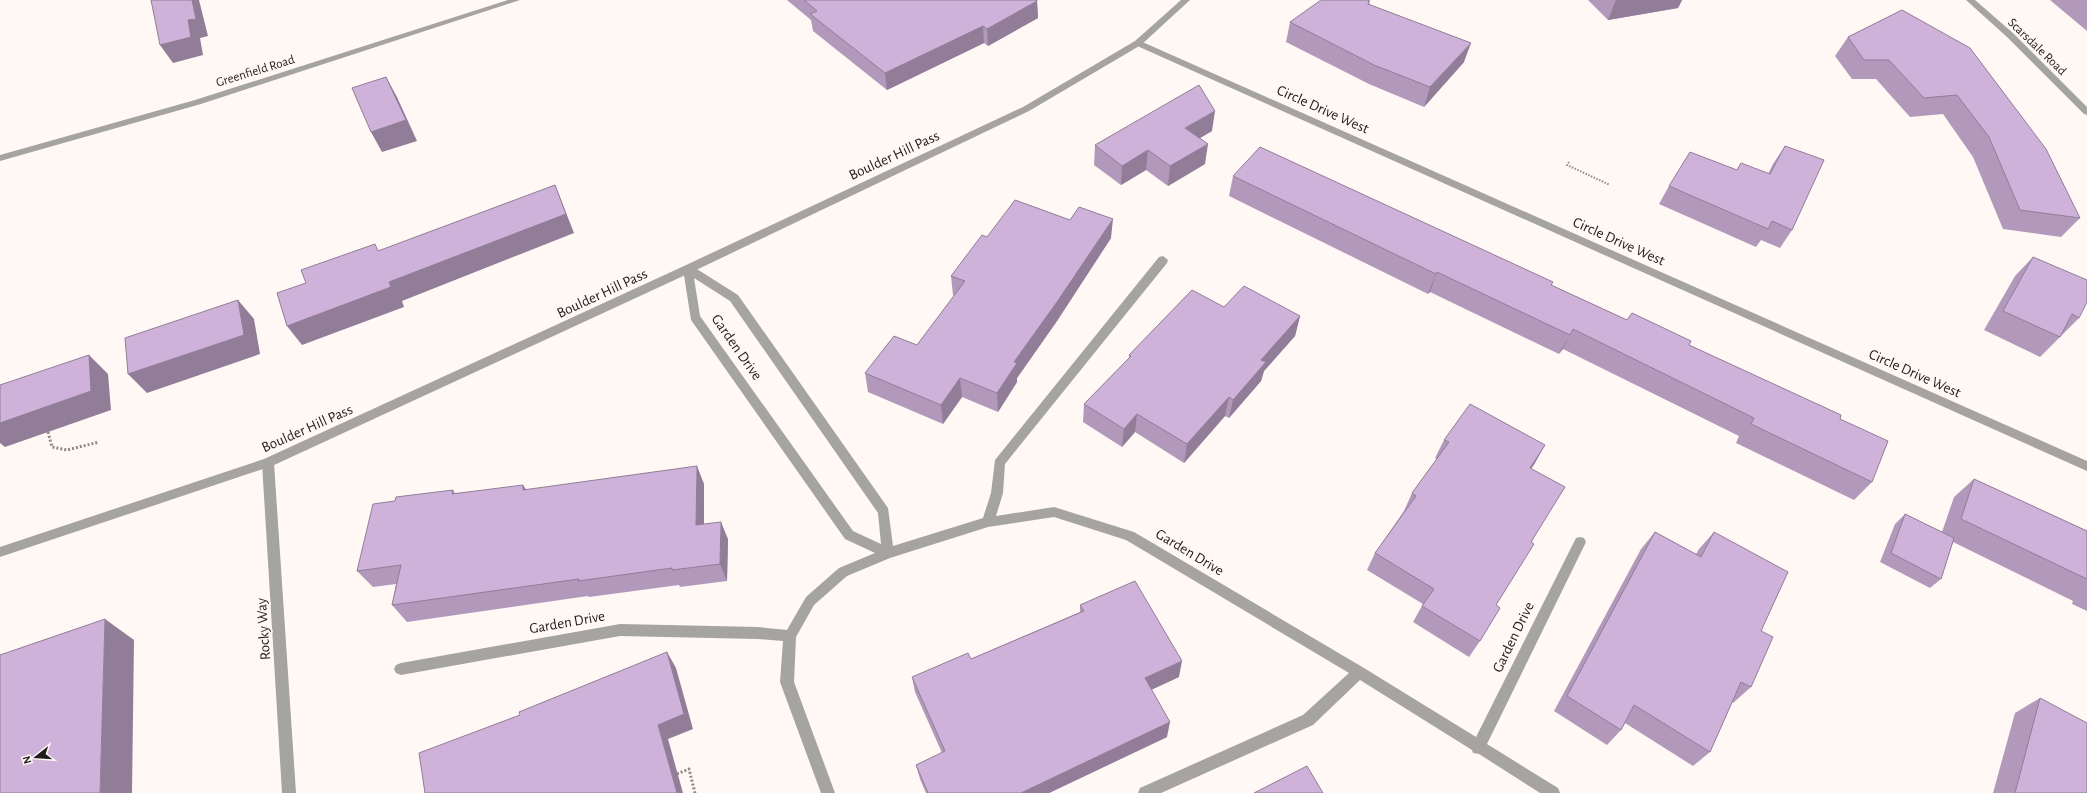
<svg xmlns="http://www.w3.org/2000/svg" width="2087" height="793" viewBox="0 0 2087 793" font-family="'Alegreya Sans',sans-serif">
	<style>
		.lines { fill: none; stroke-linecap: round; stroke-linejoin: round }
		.path-far1 { stroke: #8d8986; stroke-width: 2; stroke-dasharray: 1.5 1.5; stroke-linecap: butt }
		.path { stroke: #8d8986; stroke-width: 3; stroke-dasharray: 2 2; stroke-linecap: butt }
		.minor { fill: #a5a4a1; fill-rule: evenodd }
		.tertiary { fill: #a5a4a1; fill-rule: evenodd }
		.wall { fill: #b299bb }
		.shaded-wall { fill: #917d98 }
		.building { fill: #cfb2d9; stroke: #917d98 }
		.labels { text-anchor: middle; stroke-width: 3.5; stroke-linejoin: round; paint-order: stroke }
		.far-street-label { font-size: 13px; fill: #1f1d1c; stroke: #fff8f4 }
		.street-label { font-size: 15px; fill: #1f1d1c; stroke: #fff8f4 }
	</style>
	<rect width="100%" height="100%" fill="#fff8f4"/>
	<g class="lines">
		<!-- path-far1 -->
		<polyline class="path-far1" points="1569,162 1567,165 1610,185"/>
		<!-- path -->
		<g class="path">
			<polyline points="48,432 52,447 67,450 99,442"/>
			<polyline points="677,774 689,769 695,793"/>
		</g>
		<!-- minor -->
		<g class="minor">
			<polygon points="508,0 520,0 201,104 0,161 0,155 195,100"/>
			<polygon points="1966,0 1975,0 2013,33 2087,107 2087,115 2084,114 2007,37"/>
			<polygon points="1138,40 2087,461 2087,471 1135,45 1134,43"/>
			<path d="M1163,256L1168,260L1167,263L1005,464L1003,493L996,516L1054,507L1134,532L1364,668L1476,737L1576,538L1580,537L1584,538L1586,542L1487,744L1558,788L1560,793H1540L1479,754L1473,753L1472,750L1360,680L1313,725L1161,793H1138L1140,788L1303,715L1349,673L1126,540L1054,517L988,527L890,558L847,576L814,605L796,637L794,682L835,793H821L780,682L783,641L758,639L620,636L401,675L396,673L394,669L396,665L401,663L620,624L758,627L787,630L806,597L839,568L875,553L845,539L691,320L683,269L684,266H692L738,295L888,508L893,546L983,518L991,493L995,460L1159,257ZM694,278L730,301L878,513L881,544L853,531L700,316Z"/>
			<polygon points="268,458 272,460 274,463 296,793 282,793 262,463 264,460"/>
		</g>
		<!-- tertiary -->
		<polygon class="tertiary" points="1181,0 1190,0 1141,45 1029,111 692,272 272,466 0,557 0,547 264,459 684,266 1023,107 1135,41"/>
	</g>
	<!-- wall -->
	<g class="wall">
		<polygon points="787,0 1037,0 1037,1 1038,18 988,46 984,43 887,90 813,31 811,20"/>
		<polygon points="1370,0 1369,5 1464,62 1424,107 1369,84 1286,42 1290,22"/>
		<polygon points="1588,0 1682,0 1678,8 1608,20"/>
		<polygon points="2050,0 2087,0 2087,31"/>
		<polygon points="1902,10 2080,218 2061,237 2003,229 1973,157 1943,114 1910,117 1876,79 1852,79 1835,56 1848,37"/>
		<polygon points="1212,131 1200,138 1205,164 1168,186 1146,170 1121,185 1094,165 1095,145"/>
		<polygon points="1785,146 1792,230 1780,248 1761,240 1756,247 1659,204 1669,186 1737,170 1768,174 1773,164"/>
		<polygon points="1233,176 1553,282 1551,285 1627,320 1689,345 1840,419 1872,482 1854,500 1736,443 1739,436 1563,349 1559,354 1430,292 1428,294 1229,196"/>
		<polygon points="987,237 1111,238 1057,321 1017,378 1017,382 998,412 962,397 943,424 868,392 865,373 917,345 954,296 953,295 951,276"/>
		<polygon points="2033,257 2079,318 2040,357 1984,330 2015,276"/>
		<polygon points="1224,307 1300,316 1295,336 1264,371 1261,381 1229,418 1225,416 1184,463 1135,432 1122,447 1083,422 1084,404 1129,359 1129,355"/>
		<polygon points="1444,440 1535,463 1531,468 1531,542 1496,605 1480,641 1469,657 1413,622 1423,604 1367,570 1375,553 1404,511 1412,493 1437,459 1435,458"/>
		<polygon points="1974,479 2087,531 2087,611 2072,604 2073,601 1953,542 1941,579 1930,588 1880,562 1895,524 1905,514 1942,532 1954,497"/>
		<polygon points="704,484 704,524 728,539 727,581 680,587 679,585 589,597 588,596 407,622 392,605 396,584 373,587 357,571 395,501 453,490 455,493 526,489"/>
		<polygon points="1655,532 1696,554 1699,549 1714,532 1761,631 1751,687 1733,703 1732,702 1710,752 1693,766 1625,723 1621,730 1607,745 1554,711 1641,549"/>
		<polygon points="1080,605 1179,677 1151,690 1167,737 1049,793 926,793 920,779 916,765 942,753 915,692 912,677 971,659 1080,612"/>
		<polygon points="2040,698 2087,793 1993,793 2015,713"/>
	</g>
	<!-- shaded-wall -->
	<g class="shaded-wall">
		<polygon points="192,0 199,0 208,36 200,38 203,55 173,63 160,45 188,20"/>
		<polygon points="1616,0 1682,0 1678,8 1608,20"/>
		<polygon points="1037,1 1038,18 988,46 987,29"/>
		<polygon points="983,26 984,43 887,90 885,73"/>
		<polygon points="1471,43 1464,62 1424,107 1430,87"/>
		<polygon points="386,77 397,97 417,141 382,152 371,132"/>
		<polygon points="1215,111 1212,131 1183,148 1185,128"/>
		<polygon points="1208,144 1205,164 1168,186 1170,166"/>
		<polygon points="1148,150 1146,170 1121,185 1122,166"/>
		<polygon points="555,185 563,205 574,233 402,301 404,307 302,345 287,326 389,282"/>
		<polygon points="1113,219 1111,238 1057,321 1017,378 1017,382 998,412 997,393 1014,362"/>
		<polygon points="1437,272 1430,292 1428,294 1436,274"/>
		<polygon points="238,300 254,319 260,354 147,393 128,374"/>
		<polygon points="1300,316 1295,336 1264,371 1261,381 1229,418 1233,400 1261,360"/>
		<polygon points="1573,329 1563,349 1559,354 1570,335"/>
		<polygon points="89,355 108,374 111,410 5,447 0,443 0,423"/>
		<polygon points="960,378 962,397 943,424 941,405"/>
		<polygon points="1229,397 1225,416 1184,463 1187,444"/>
		<polygon points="1137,414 1135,432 1122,447 1124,429"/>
		<polygon points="1545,445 1535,463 1520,486 1530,468"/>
		<polygon points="697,466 704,484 704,543 696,525"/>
		<polygon points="523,485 535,503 523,490"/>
		<polygon points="721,522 728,539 727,581 720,564"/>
		<polygon points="105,619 134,640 132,793 100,793"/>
		<polygon points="667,652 676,668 693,729 668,739 683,793 677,793 658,725"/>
		<polygon points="1182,661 1179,677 1142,694 1145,678"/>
		<polygon points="1170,722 1167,737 1049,793 1021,793"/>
	</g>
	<!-- building -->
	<g class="building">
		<polygon points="151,0 192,0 196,19 188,20 191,37 160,45"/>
		<polygon points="804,0 1037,0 1037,1 987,29 983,26 885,73 810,14 817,11"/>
		<polygon points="1321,0 1369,0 1368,4 1471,43 1430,87 1374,65 1290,22"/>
		<polygon points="1902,10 1970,48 2046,149 2080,218 2020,210 1989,137 1957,95 1924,98 1889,60 1864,60 1848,37"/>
		<polygon points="386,77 406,120 371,132 352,88"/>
		<polygon points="1199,85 1215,111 1185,128 1208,144 1170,166 1148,150 1122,166 1095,145"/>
		<polygon points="1785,146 1824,160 1792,230 1772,221 1768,229 1669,186 1690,152 1737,170 1741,163 1770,174"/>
		<polygon points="1260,147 1553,282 1551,285 1627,320 1632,313 1691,341 1689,345 1841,415 1840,419 1888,441 1872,482 1751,424 1754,418 1573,329 1570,335 1437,272 1436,274 1233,176"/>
		<polygon points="555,185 566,214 389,282 391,287 287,326 277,293 306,283 301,270 375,244 378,251"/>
		<polygon points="1015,200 1070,220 1079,207 1113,219 1057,302 1014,362 1017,363 997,393 960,378 941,405 865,373 894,336 917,345 965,281 951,276 982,235 987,237"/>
		<polygon points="2033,257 2087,280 2087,302 2079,318 2072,314 2060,337 2003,311"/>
		<polygon points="1244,286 1300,316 1261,360 1266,362 1233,400 1229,397 1187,444 1137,414 1124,429 1084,404 1131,356 1129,355 1192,290 1224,307"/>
		<polygon points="238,300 244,335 128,374 125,338"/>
		<polygon points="89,355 91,391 0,423 0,385"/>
		<polygon points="1470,404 1545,445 1530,468 1565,487 1531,542 1534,544 1496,605 1500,608 1480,641 1422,606 1434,589 1375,553 1416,496 1412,493 1449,442 1444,440"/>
		<polygon points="697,466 696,525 721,522 720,564 672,570 672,568 578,581 579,579 392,605 401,565 357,571 373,504 395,501 396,497 453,490 452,494 523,485 523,490"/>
		<polygon points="1974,479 2087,531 2087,579 1961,519"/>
		<polygon points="1905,514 1954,538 1941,579 1891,553"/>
		<polygon points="1655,532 1701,557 1714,532 1788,572 1761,631 1773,637 1751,687 1741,682 1710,752 1634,705 1621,730 1567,696"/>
		<polygon points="1135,581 1182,661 1145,678 1170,722 1021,793 928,793 916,765 945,751 912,677 968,653 971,659 1084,611 1080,605"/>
		<polygon points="105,619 100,793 0,793 0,655"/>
		<polygon points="667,652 684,714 658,725 677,793 425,793 419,753 520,715 519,712"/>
		<polygon points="2040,698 2087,723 2087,793 2015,793"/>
		<polygon points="1307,766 1323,793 1254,793"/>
	</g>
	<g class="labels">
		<!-- far-street labels -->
		<g class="far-street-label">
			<text transform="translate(2038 46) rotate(44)" y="5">Scarsdale Road</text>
			<text transform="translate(255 70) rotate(-17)" y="5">Greenfield Road</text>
		</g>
		<!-- street labels -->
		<g class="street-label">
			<text transform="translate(1323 109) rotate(24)" y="5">Circle Drive West</text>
			<text transform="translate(894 155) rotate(-25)" y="5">Boulder Hill Pass</text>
			<text transform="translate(1619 241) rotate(24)" y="5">Circle Drive West</text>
			<text transform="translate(602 293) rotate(-25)" y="5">Boulder Hill Pass</text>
			<text transform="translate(737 347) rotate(55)" y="5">Garden Drive</text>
			<text transform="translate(1915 373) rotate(24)" y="5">Circle Drive West</text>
			<text transform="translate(307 428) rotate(-24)" y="5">Boulder Hill Pass</text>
			<text transform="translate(1190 552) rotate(31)" y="5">Garden Drive</text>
			<text transform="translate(567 622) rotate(-10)" y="5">Garden Drive</text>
			<text transform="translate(263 629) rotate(-94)" y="5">Rocky Way</text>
			<text transform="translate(1513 637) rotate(-64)" y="5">Garden Drive</text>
		</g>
	</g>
	<!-- north arrow -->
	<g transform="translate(36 757) rotate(253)" stroke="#fff8f4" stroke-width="3" paint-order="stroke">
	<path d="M0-3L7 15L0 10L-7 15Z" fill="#1f1d1c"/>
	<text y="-6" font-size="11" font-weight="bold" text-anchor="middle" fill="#1f1d1c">N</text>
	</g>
</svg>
